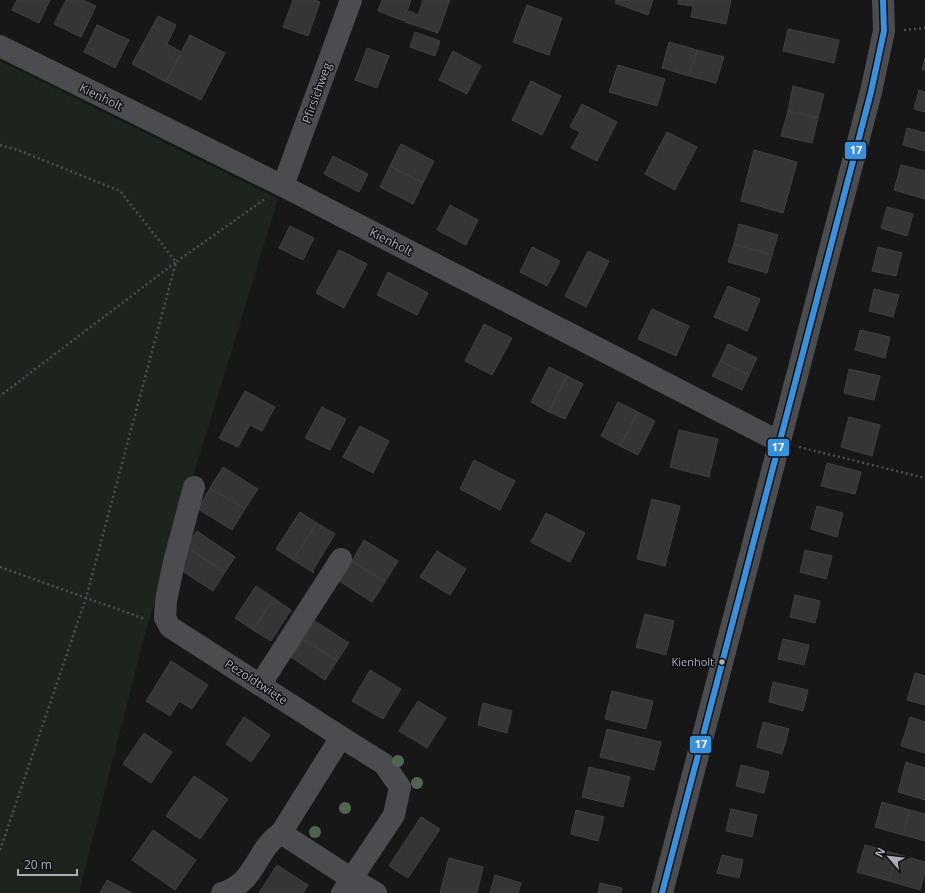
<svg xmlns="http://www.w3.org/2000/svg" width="925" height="893" viewBox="0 0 925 893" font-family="'Open Sans',sans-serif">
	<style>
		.green { fill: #1d241e }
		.building { fill: #353536; stroke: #3f4043 }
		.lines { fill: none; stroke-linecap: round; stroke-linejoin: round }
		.path { stroke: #4d4e52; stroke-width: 2.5; stroke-dasharray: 2 3; stroke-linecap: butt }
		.minor { stroke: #4b4c50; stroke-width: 22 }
		.bus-1-casing { stroke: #111113; stroke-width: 9 }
		.bus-1 { stroke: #3a90db; stroke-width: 6 }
		.tree { fill: #506451 }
		.bus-dot { fill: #a8adb8; stroke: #111113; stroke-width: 1.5 }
		.labels { text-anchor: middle; stroke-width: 3; stroke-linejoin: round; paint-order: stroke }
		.bus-label { font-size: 11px; fill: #a8adb8; stroke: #111113; text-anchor: end }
		.street-label { font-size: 12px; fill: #a8adb8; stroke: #111113 }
		.line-badge { stroke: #111113; stroke-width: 1.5 }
		.badge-label { font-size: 11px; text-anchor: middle; font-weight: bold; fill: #fff }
	</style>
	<rect width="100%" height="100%" fill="#171717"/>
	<!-- green -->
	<polygon class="green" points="0,61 278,199 144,637 79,893 0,893"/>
	<!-- building -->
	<g class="building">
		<polygon points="17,0 50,0 39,23 12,10"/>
		<polygon points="66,0 83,0 96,6 81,37 54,24"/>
		<polygon points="293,0 314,0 320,2 308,36 283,27"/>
		<polygon points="382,0 411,0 404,21 378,11"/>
		<polygon points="423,0 450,0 438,33 405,22 409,11 418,15"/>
		<polygon points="616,0 653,0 648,15 615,3"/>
		<polygon points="678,0 731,0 726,24 691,17 693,6 678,4"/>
		<polygon points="527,5 562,18 549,55 513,42"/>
		<polygon points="158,16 176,25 167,44 182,52 166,82 132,64"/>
		<polygon points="97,25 129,40 115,68 84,52"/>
		<polygon points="788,29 839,40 834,63 783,51"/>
		<polygon points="415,32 440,41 435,56 410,47"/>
		<polygon points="190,35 225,53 201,100 166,82"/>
		<polygon points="669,42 697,50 689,76 662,68"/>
		<polygon points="367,48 389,56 377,88 355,80"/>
		<polygon points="697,50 724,57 716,83 689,76"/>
		<polygon points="453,51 481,66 467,94 439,80"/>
		<polygon points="925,58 925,70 922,70"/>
		<polygon points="618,65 665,79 657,106 609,92"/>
		<polygon points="531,81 561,96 542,135 512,120"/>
		<polygon points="793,86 824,94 818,118 788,111"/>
		<polygon points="919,90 925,92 925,112 914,109"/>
		<polygon points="582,104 617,122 597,161 571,148 580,132 570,127"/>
		<polygon points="788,111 818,118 812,143 781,136"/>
		<polygon points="907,128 925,133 925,151 903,145"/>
		<polygon points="667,132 697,147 675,190 645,174"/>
		<polygon points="401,144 434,161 423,183 390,166"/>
		<polygon points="754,150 797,162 783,213 741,201"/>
		<polygon points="333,156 368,174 359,192 324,174"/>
		<polygon points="901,165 925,171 925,199 894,190"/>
		<polygon points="390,166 423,183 413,204 380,187"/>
		<polygon points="450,205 478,220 466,245 437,230"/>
		<polygon points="887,207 913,214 907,236 881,228"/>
		<polygon points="739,224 778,235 772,255 734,244"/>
		<polygon points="290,226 314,238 303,260 279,248"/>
		<polygon points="734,244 772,255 767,273 728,262"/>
		<polygon points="532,247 560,261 547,286 520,272"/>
		<polygon points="878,247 902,253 896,276 872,271"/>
		<polygon points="339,250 367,264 344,308 316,293"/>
		<polygon points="588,251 609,261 586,307 565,296"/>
		<polygon points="388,272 428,293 417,315 377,295"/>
		<polygon points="728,286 760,299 747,331 714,317"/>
		<polygon points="874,289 899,295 893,317 869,311"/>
		<polygon points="652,309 689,326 676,356 638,339"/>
		<polygon points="484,324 512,338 492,375 465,361"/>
		<polygon points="860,330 890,337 885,358 855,350"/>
		<polygon points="728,344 757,358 749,375 720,361"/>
		<polygon points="720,361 749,375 742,390 712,376"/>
		<polygon points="549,367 567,376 549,412 531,402"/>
		<polygon points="849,369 880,376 874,400 844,393"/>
		<polygon points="567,376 583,384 565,419 549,412"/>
		<polygon points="245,391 275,407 262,431 250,425 238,447 219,438"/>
		<polygon points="618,402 638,412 620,446 601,436"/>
		<polygon points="322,407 346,419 330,450 305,438"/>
		<polygon points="638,412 655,421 638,455 620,446"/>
		<polygon points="849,417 880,425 872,456 841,447"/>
		<polygon points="360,426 389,441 373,473 343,457"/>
		<polygon points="679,430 718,439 709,477 670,467"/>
		<polygon points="474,460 515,481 500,510 460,489"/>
		<polygon points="827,463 861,472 855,494 821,486"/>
		<polygon points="223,467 258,489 245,509 210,488"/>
		<polygon points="210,488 245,509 232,530 198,509"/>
		<polygon points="652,499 680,506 665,566 637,559"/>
		<polygon points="817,506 843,513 837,537 811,529"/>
		<polygon points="300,512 317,523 293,560 276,549"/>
		<polygon points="546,513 585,533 570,562 531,542"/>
		<polygon points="317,523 335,534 313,570 314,573 293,560"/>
		<polygon points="197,531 235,557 225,572 186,547"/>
		<polygon points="364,540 398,561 385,582 352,561"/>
		<polygon points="186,547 225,572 213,591 175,566"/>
		<polygon points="805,550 832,556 826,579 800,572"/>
		<polygon points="437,551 466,569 450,595 420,577"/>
		<polygon points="352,561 385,582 372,602 339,581"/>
		<polygon points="256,586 274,598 253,630 235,618"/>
		<polygon points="795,595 820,601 815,623 790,617"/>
		<polygon points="274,598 291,610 271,641 253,630"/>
		<polygon points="645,614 674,621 666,655 636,647"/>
		<polygon points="315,621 349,643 337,661 303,639"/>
		<polygon points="303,639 337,661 325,680 291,657"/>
		<polygon points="783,639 809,645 804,665 778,659"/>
		<polygon points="171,661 208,685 192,709 179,701 170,716 146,701"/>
		<polygon points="370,670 401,689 383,719 352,701"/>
		<polygon points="915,673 925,676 925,705 907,700"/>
		<polygon points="773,682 808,690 803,711 769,702"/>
		<polygon points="612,691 653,701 646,729 605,719"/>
		<polygon points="418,701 446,718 427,748 399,731"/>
		<polygon points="483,703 512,711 507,733 478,725"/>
		<polygon points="244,717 270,735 251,762 226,744"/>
		<polygon points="910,717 925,722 925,753 901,746"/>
		<polygon points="763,722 789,729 782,754 757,747"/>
		<polygon points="607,729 661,742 654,770 600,757"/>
		<polygon points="144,733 172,752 151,783 123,764"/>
		<polygon points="906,762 925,768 925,800 898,792"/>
		<polygon points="741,765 769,772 764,793 736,786"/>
		<polygon points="589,767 630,777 623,807 582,797"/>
		<polygon points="194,776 228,799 200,839 166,816"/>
		<polygon points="882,802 910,810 903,835 875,827"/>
		<polygon points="731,809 757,815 752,837 726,831"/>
		<polygon points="576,810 604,817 598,841 571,834"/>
		<polygon points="910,810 925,814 925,841 903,835"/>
		<polygon points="421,817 440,829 408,878 389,866"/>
		<polygon points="153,830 196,860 175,890 132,860"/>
		<polygon points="865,845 897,854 889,881 857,872"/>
		<polygon points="897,854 925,862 925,872 920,890 889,881"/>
		<polygon points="722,855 743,860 739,878 717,873"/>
		<polygon points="449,858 483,867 477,893 440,893"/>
		<polygon points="277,865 308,885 303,893 259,893"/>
		<polygon points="495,875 521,883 518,893 490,893"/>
		<polygon points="107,880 132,893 100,893"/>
		<polygon points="600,883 622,888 621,893 598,893"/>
	</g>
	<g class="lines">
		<!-- path -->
		<g class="path">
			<polyline points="904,30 925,28"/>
			<polyline points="0,145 18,150 120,191 176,262 0,396"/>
			<polyline points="799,447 925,478"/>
			<polyline points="0,567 145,619"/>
			<polyline points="0,850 86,598 176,262 265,199"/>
		</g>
		<!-- minor -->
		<g class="minor">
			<polyline points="0,46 283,186 780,442"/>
			<polyline points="283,186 351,0"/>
			<polyline points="194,487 174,562 166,601 165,618 170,627 341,737"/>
			<polyline points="260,685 341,559"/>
			<path d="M222,893C257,882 255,850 281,833"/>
			<polyline points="342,893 394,815 400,787 384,764 341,737 281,833 352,879 376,893"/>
			<polyline points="662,893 871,92 884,31 883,0"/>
		</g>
		<defs>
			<polyline id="bus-1" points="662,893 871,92 884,31 883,0"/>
		</defs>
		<!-- bus-1 casing -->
		<use href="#bus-1" class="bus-1-casing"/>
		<!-- bus-1 -->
		<use href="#bus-1" class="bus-1"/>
	</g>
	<!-- trees -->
	<g class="tree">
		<circle cx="398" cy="761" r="6"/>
		<circle cx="417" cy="783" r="6"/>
		<circle cx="345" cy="808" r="6"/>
		<circle cx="315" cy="832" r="6"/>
	</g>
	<!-- markers -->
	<circle class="bus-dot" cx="722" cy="662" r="3.5"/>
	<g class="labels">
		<!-- bus labels -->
		<g class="bus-label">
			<text x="714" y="666">Kienholt</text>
		</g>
		<!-- street labels -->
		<g class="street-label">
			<text transform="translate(317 93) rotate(-70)" y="4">Pfirsichweg</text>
			<text transform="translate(101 97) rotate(26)" y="4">Kienholt</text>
			<text transform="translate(391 242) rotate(27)" y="4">Kienholt</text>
			<text transform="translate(256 682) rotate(33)" y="4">Pezoldtwiete</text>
		</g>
	</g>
	<g class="line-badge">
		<rect x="844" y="141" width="23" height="19" rx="4" fill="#3a90db"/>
		<rect x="767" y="438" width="23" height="19" rx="4" fill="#3a90db"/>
		<rect x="689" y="735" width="23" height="19" rx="4" fill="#3a90db"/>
	</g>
	<g class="badge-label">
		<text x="856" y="154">17</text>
		<text x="778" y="451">17</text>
		<text x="701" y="748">17</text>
	</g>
	<!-- north arrow -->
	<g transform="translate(889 857) rotate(298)" stroke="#111113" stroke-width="3" paint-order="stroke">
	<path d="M0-3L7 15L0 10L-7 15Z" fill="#a8adb8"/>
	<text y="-6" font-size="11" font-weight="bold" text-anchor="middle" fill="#a8adb8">N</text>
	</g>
	<!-- scale -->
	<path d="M18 869v6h59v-6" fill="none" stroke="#a8adb8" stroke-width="2"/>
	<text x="24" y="869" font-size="12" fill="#a8adb8" stroke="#111113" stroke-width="3" paint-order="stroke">20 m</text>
</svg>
